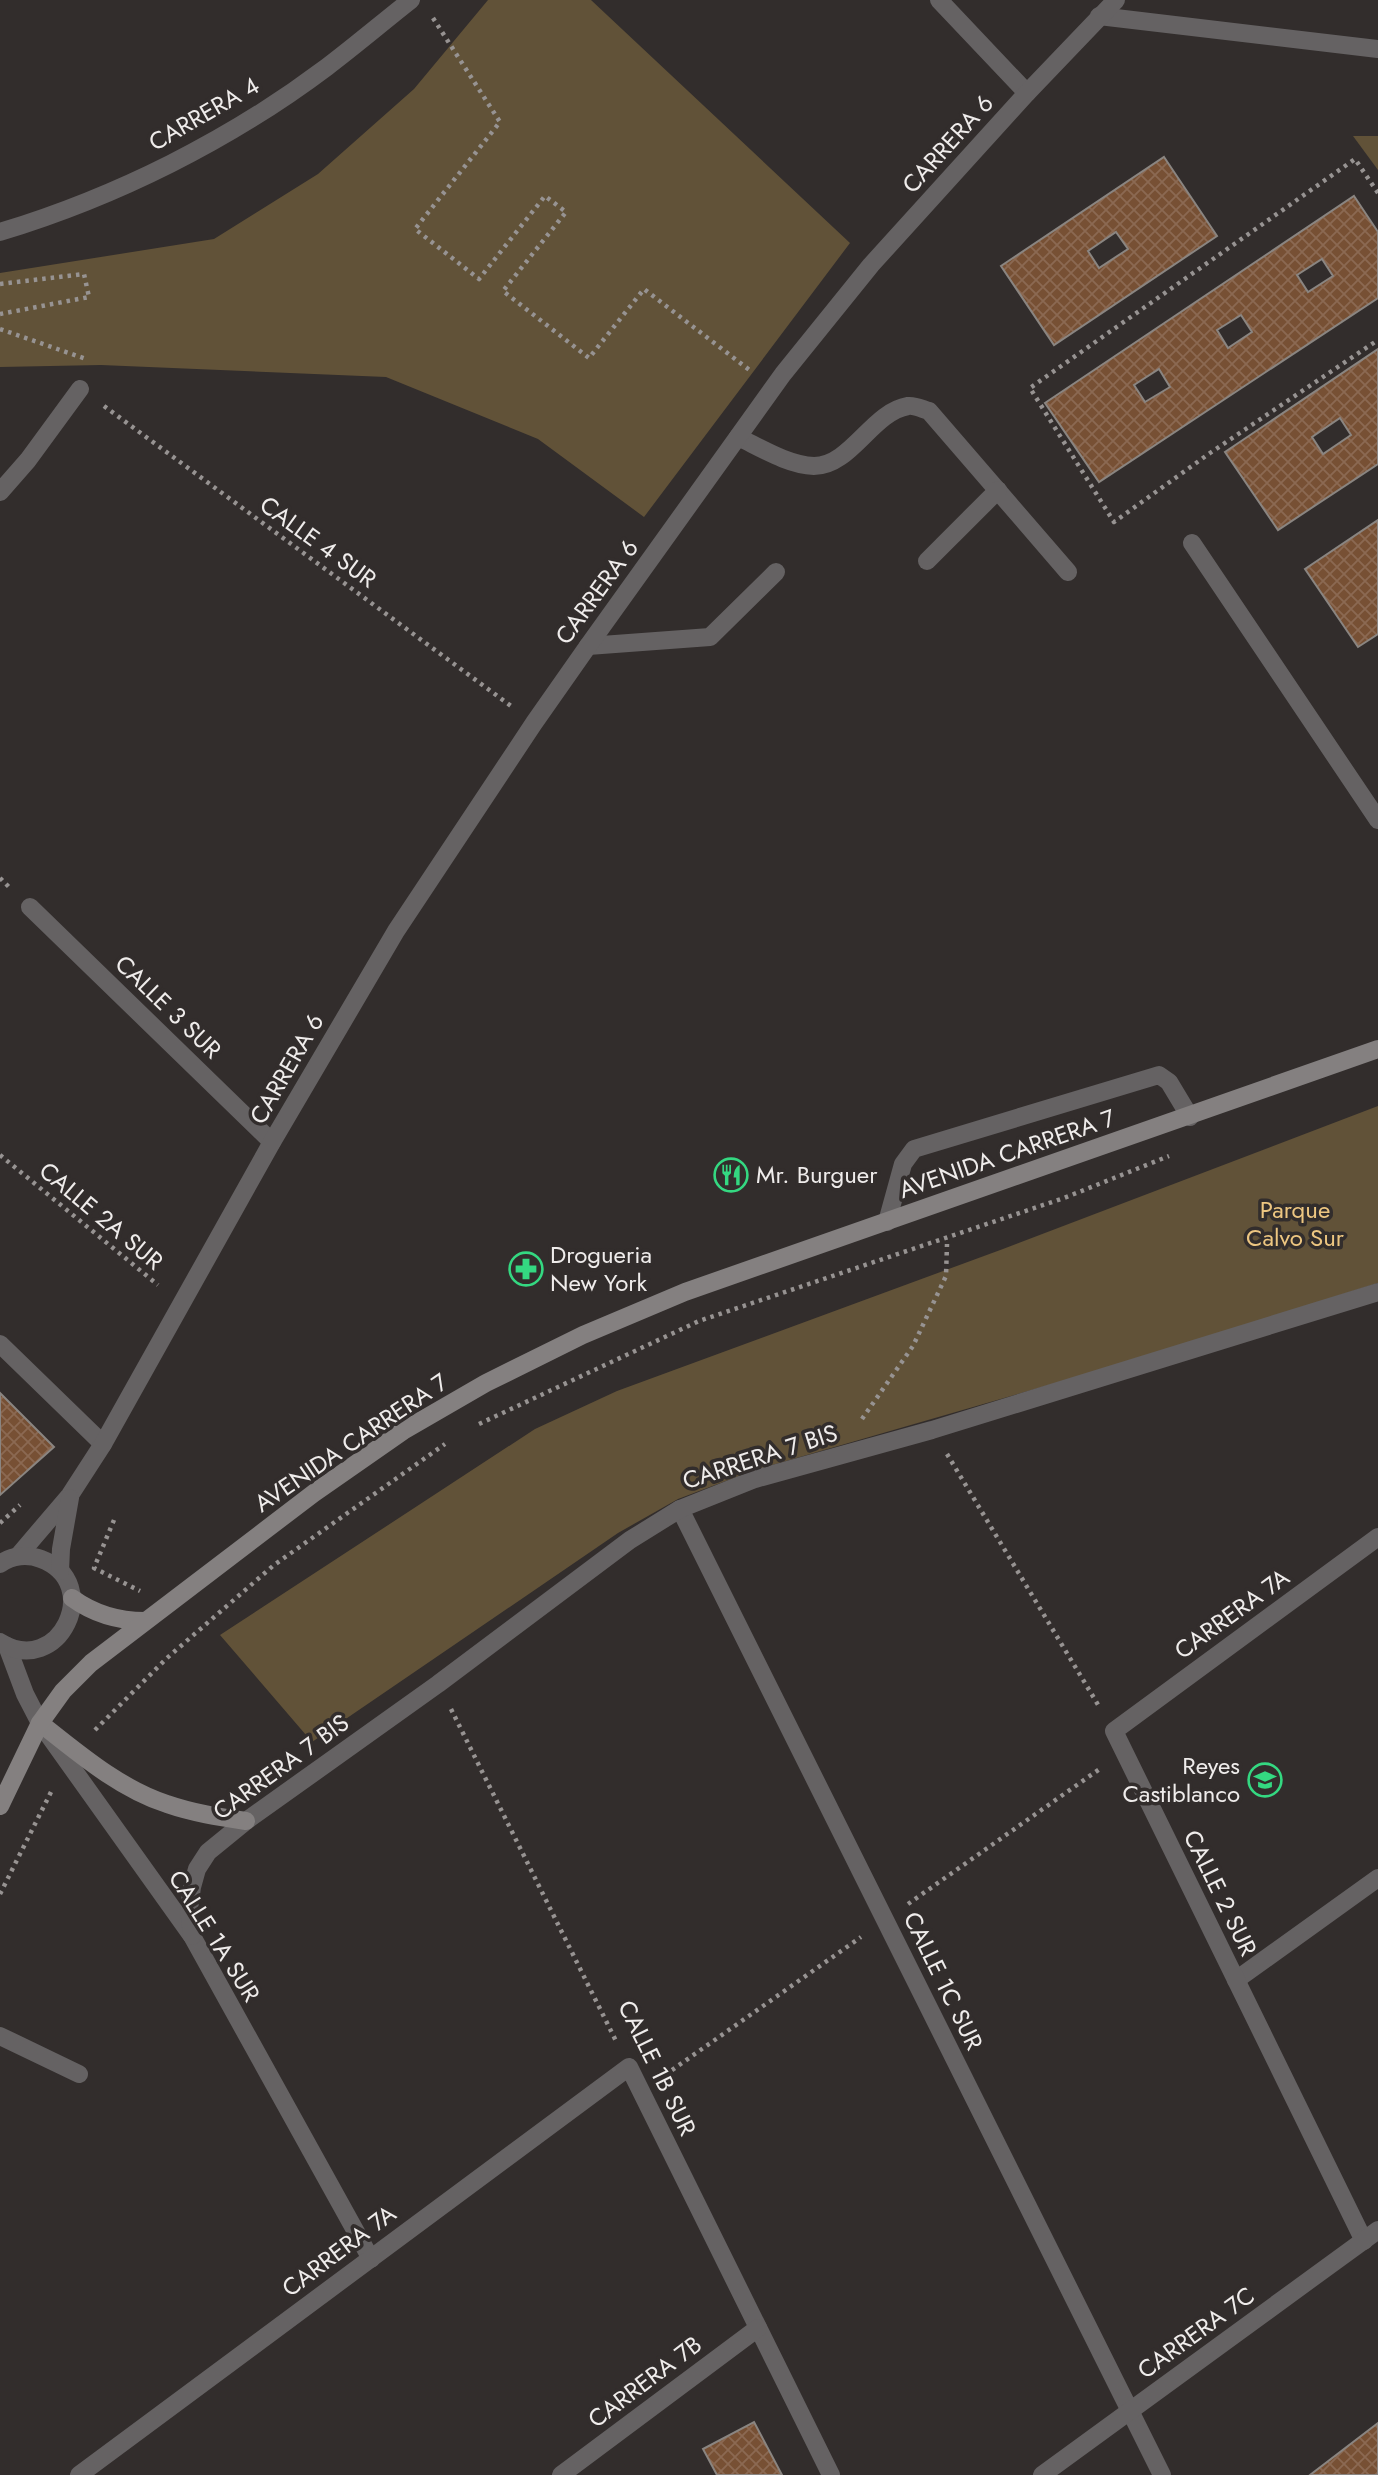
<svg xmlns="http://www.w3.org/2000/svg" width="1378" height="2475" viewBox="0 0 1378 2475" font-family="Jost,sans-serif">
	<style>
		.green { fill: #615238 }
		.building { fill: url(#building-cross-hatch); stroke: #8a8581; stroke-width: 2; fill-rule: evenodd }
		.lines { fill: none; stroke-linecap: round; stroke-linejoin: round }
		.path { stroke: #979392; stroke-width: 4.5; stroke-dasharray: 3.5 5; stroke-linecap: butt }
		.service { stroke: #656263; stroke-width: 18 }
		.minor { stroke: #656263; stroke-width: 18 }
		.tertiary { stroke: #656263; stroke-width: 18 }
		.secondary { stroke: #848080; stroke-width: 18 }
		.labels { text-anchor: middle; stroke-width: 7; stroke-linejoin: round; paint-order: stroke }
		.street-label { font-size: 24px; fill: #efeceb; stroke: #322d2c }
		.poi-label { font-size: 24px; fill: #efeceb; stroke: #322d2c; text-anchor: start }
		.park-label { font-size: 24px; fill: #edc681; stroke: #322d2c }
	</style>
	<defs>
		<pattern id="building-cross-hatch" width="8" height="8" patternUnits="userSpaceOnUse" patternTransform="scale(1.75)"><rect width="8" height="8" fill="#775034"/><path d="M0 0l8 8M0 8l8-8" fill="none" stroke="#8b6952"/></pattern>
	</defs>
	<rect width="100%" height="100%" fill="#322d2c"/>
	<!-- green -->
	<g class="green">
		<polygon points="488,0 591,0 850,243 644,517 538,439 386,377 101,365 0,367 0,273 214,239 318,174 414,89"/>
		<polygon points="1353,136 1378,136 1378,170"/>
		<polygon points="1378,1106 1378,1283 1146,1357 755,1470 678,1499 618,1533 312,1742 220,1635 535,1429 617,1391 1003,1249"/>
	</g>
	<!-- building -->
	<g class="building">
		<path d="M1164,157L1217,236L1054,345L1001,266ZM1116,232L1128,249L1099,268L1088,251Z"/>
		<path d="M1354,196L1378,232V298L1099,482L1045,403ZM1322,259L1333,276L1308,292L1297,275ZM1241,315L1252,332L1228,348L1217,330ZM1159,369L1170,387L1145,402L1134,385Z"/>
		<path d="M1378,349V464L1278,530L1225,452ZM1340,418L1351,435L1323,454L1312,437Z"/>
		<polygon points="1378,520 1378,634 1358,647 1305,569"/>
		<polygon points="0,1393 54,1447 0,1495"/>
		<polygon points="754,2422 782,2475 717,2475 703,2449"/>
		<polygon points="1378,2423 1378,2475 1310,2475"/>
	</g>
	<g class="lines">
		<!-- path -->
		<g class="path">
			<polyline points="433,18 500,122 415,229 479,279 545,196 566,212 503,291 589,358 644,289 752,372"/>
			<polyline points="1378,193 1355,159 1030,388 1114,522 1210,453 1378,340"/>
			<polyline points="0,284 84,274 89,297 0,314"/>
			<polyline points="0,329 86,359"/>
			<polyline points="104,406 511,706"/>
			<polyline points="0,878 9,887"/>
			<polyline points="0,1155 158,1285"/>
			<polyline points="862,1419 913,1346 946,1276 947,1244"/>
			<polyline points="479,1424 699,1321 1064,1198 1169,1156"/>
			<polyline points="947,1454 1100,1708"/>
			<polyline points="114,1520 94,1568 140,1591"/>
			<polyline points="0,1523 20,1505"/>
			<polyline points="451,1709 617,2043"/>
			<polyline points="95,1730 167,1658 274,1565 445,1444"/>
			<polyline points="0,1894 53,1788"/>
			<polyline points="908,1904 1101,1768"/>
			<polyline points="665,2075 861,1937"/>
		</g>
		<!-- service -->
		<g class="service">
			<path d="M738,437C761,448 788,465 814,466C851,466 872,412 908,406C915,405 922,409 929,411L1068,572"/>
			<polyline points="0,492 28,460 80,389"/>
			<polyline points="1192,543 1378,820"/>
			<polyline points="927,561 998,490"/>
			<polyline points="588,646 710,637 776,572"/>
			<polyline points="30,907 272,1142"/>
			<polyline points="887,1222 903,1164 914,1149 1159,1075 1169,1082 1190,1117"/>
			<polyline points="0,1344 103,1444"/>
			<polyline points="0,2036 79,2074"/>
		</g>
		<!-- minor -->
		<g class="minor">
			<polyline points="939,0 1027,93"/>
			<polyline points="1099,16 1378,49"/>
			<path d="M0,232C116,197 230,140 327,67C356,45 383,22 411,0"/>
			<polyline points="680,1509 1162,2475"/>
			<polyline points="7,1646 25,1694 40,1723 192,1936 371,2259"/>
			<polyline points="192,1936 189,1909 192,1887 197,1869 208,1852 246,1821 438,1684 630,1540 680,1509 755,1479 932,1430 1378,1292"/>
			<polyline points="1236,1980 1378,1878"/>
			<polyline points="1364,2241 1114,1731 1378,1537"/>
			<polyline points="79,2475 629,2067 831,2475"/>
			<polyline points="561,2475 758,2328"/>
			<polyline points="1042,2475 1378,2230"/>
		</g>
		<!-- tertiary -->
		<g class="tertiary">
			<polyline points="18,1556 70,1495 103,1444 272,1142 396,931 534,723 588,646 783,374 871,265 1027,93 1116,0"/>
			<path d="M0,1564C12,1555 28,1554 41,1559C105,1583 59,1679 0,1642"/>
			<polyline points="60,1571 61,1549 70,1498"/>
		</g>
		<!-- secondary -->
		<g class="secondary">
			<path d="M72,1598C94,1614 118,1621 145,1621"/>
			<path d="M40,1723C78,1753 120,1789 167,1804C193,1813 219,1817 246,1821"/>
			<polyline points="0,1806 40,1723 63,1691 91,1663 314,1493 403,1431 486,1383 583,1335 685,1292 1378,1049"/>
		</g>
	</g>
	<!-- icons -->
	<defs>
		<symbol id="restaurant-ring" viewBox="-11 -11 22 22"><circle r="9.5" fill="#322d2c" stroke="#34d881" stroke-width="1.5"/><path d="M-5-6h1v4h1v-4h1v4h1v-4h1v5L-1.5 .5V6h-2V.5L-5-1ZM5-6V6H3V1.5H1.5Q1.5-4 5-6Z" fill="#34d881"/></symbol>
		<symbol id="pharmacy-ring" viewBox="-11 -11 22 22"><circle r="9.5" fill="#322d2c" stroke="#34d881" stroke-width="1.5"/><path d="M-2-6h4v4h4v4h-4v4h-4v-4h-4v-4h4Z" fill="#34d881"/></symbol>
		<symbol id="school-ring" viewBox="-11 -11 22 22"><circle r="9.5" fill="#322d2c" stroke="#34d881" stroke-width="1.5"/><path d="M0-5L7-2L0 1L-7-2ZM-4 1L0 2.5L4 1V4Q0 6-4 4Z" fill="#34d881"/></symbol>
	</defs>
	<g fill-rule="evenodd">
		<use href="#restaurant-ring" x="712" y="1156" width="38" height="38"/>
		<use href="#pharmacy-ring" x="507" y="1250" width="38" height="38"/>
		<use href="#school-ring" x="1246" y="1761" width="38" height="38"/>
	</g>
	<g class="labels">
		<!-- street labels -->
		<g class="street-label">
			<text transform="translate(204 114) rotate(-30)" y="8">CARRERA 4</text>
			<text transform="translate(948 144) rotate(-48)" y="8">CARRERA 6</text>
			<text transform="translate(318 542) rotate(36)" y="8">CALLE 4 SUR</text>
			<text transform="translate(597 592) rotate(-54)" y="8">CARRERA 6</text>
			<text transform="translate(168 1007) rotate(44)" y="8">CALLE 3 SUR</text>
			<text transform="translate(287 1069) rotate(-60)" y="8">CARRERA 6</text>
			<text transform="translate(1007 1154) rotate(-19)" y="8">AVENIDA CARRERA 7</text>
			<text transform="translate(101 1216) rotate(40)" y="8">CALLE 2A SUR</text>
			<text transform="translate(351 1443) rotate(-34)" y="8">AVENIDA CARRERA 7</text>
			<text transform="translate(760 1457) rotate(-18)" y="8">CARRERA 7 BIS</text>
			<text transform="translate(1232 1614) rotate(-36)" y="8">CARRERA 7A</text>
			<text transform="translate(281 1767) rotate(-36)" y="8">CARRERA 7 BIS</text>
			<text transform="translate(1220 1893) rotate(64)" y="8">CALLE 2 SUR</text>
			<text transform="translate(214 1936) rotate(58)" y="8">CALLE 1A SUR</text>
			<text transform="translate(943 1981) rotate(64)" y="8">CALLE 1C SUR</text>
			<text transform="translate(657 2068) rotate(64)" y="8">CALLE 1B SUR</text>
			<text transform="translate(339 2251) rotate(-37)" y="8">CARRERA 7A</text>
			<text transform="translate(1196 2333) rotate(-36)" y="8">CARRERA 7C</text>
			<text transform="translate(645 2382) rotate(-37)" y="8">CARRERA 7B</text>
		</g>
		<!-- poi labels -->
		<g class="poi-label">
			<text x="756" y="1183">Mr. Burguer</text>
			<text x="550" y="1263">Drogueria<tspan x="550" dy="28">New York</tspan></text>
			<text x="1240" y="1774" text-anchor="end">Reyes<tspan x="1240" dy="28">Castiblanco</tspan></text>
		</g>
		<!-- park labels -->
		<g class="park-label">
			<text x="1295" y="1218">Parque<tspan x="1295" dy="28">Calvo Sur</tspan></text>
		</g>
	</g>
</svg>
